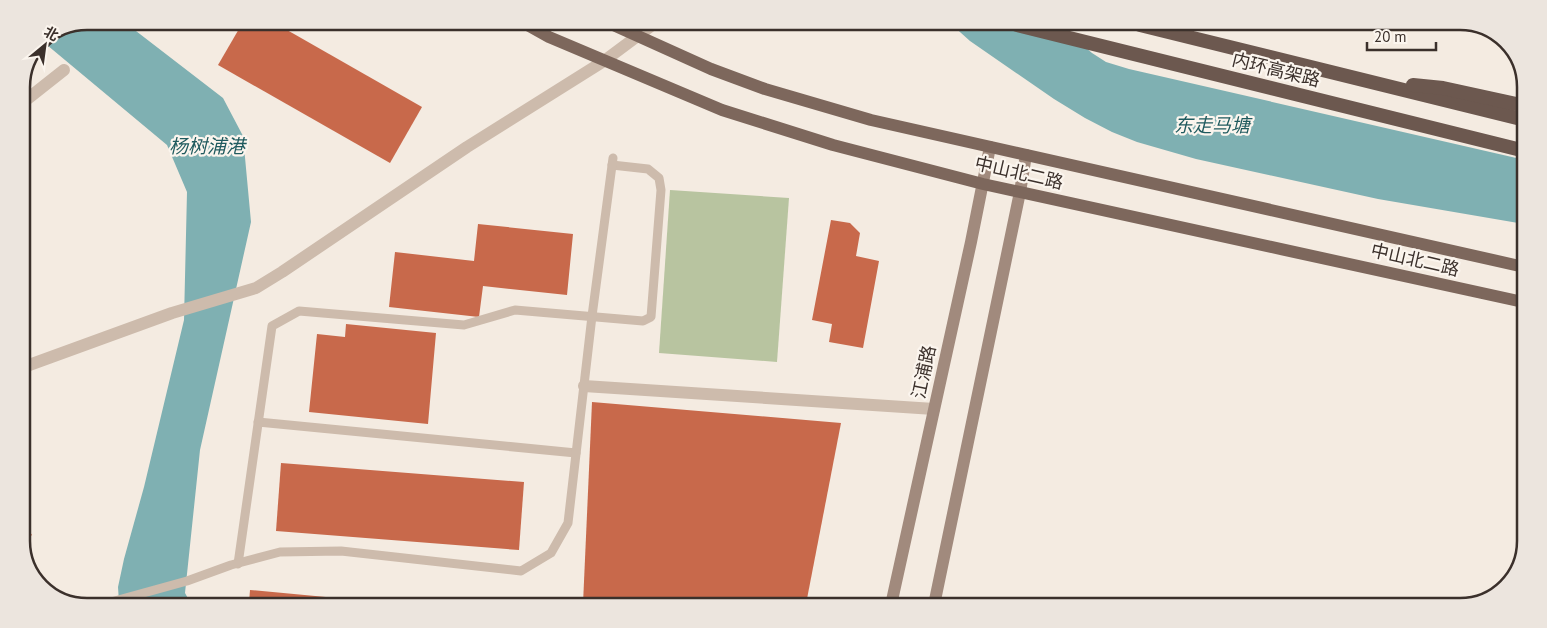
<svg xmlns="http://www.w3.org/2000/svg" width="1547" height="628" viewBox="0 0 1547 628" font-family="'PT Sans','Noto Sans SC',sans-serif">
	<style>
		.green { fill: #b8c4a0 }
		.water { fill: #7fb0b2 }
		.building { fill: #c8694b }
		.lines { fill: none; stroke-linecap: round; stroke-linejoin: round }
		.service { stroke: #cdbbac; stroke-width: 9 }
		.minor { stroke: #cdbbac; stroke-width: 12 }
		.secondary { stroke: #a18a7d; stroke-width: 12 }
		.primary { stroke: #7d675c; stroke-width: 12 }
		.trunk { stroke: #6c584f; stroke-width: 14 }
		.trunk-bridge { stroke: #6c584f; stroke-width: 14 }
		.labels { text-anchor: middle; stroke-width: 4.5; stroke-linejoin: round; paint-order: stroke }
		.street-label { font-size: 18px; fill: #3b302b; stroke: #fbf5ee }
		.water-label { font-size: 19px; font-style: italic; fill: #1f5a5e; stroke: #fbf5ee }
		.rim { fill: none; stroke: #3b302b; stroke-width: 2.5 }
	</style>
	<rect width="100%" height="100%" fill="#f4ebe1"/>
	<!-- green -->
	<polygon class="green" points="670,190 789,198 777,362 659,353"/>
	<!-- water -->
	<g class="water">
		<polygon points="87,21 123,21 223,98 243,136 251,222 200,450 185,593 190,602 119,602 118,587 124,559 144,487 184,320 187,192 167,145 41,40"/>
		<polygon points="951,24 1059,25 1092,53 1106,62 1129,69 1525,160 1524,224 1378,199 1196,159 1137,142 1112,132 1085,118 1054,99 970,41"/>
	</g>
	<!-- building -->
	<g class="building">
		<polygon points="243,22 273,22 422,107 390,163 218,65"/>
		<polygon points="1465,26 1485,26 1494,33 1465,27"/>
		<polygon points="831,220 850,223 860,233 856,256 879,261 863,348 829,342 832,324 812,320"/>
		<polygon points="478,224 573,234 567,295 483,286 479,317 389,307 395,252 474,261"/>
		<polygon points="346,324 436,333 428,424 309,412 317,334 345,337"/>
		<polygon points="592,402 841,423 806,604 583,604"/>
		<polygon points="281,463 524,482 519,550 276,531"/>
		<polygon points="21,520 32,535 21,543"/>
		<polygon points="250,590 379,602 379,603 249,603"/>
	</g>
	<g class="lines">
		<!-- service -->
		<g class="service">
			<polyline points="258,422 576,453"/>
			<polyline points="238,564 272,326 299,311 464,325 515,310 643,321 651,317 661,190 659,178 648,169 612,165"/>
			<polyline points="111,602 187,581 231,565 280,552 341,551 521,571 551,553 568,523 592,316 613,158"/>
		</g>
		<!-- minor -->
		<g class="minor">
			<polyline points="21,104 64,70"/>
			<polyline points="21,368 172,313 256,288 282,272 467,147 604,61 655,23"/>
			<polyline points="584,386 934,409"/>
		</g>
		<!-- secondary -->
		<g class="secondary">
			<polyline points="891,605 971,242 990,147"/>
			<polyline points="934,605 1020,192 1026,155"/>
		</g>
		<!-- primary -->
		<g class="primary">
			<polyline points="524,23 549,37 722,110 833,145 983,184 1523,302"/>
			<polyline points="609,23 711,69 765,89 871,120 1524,267"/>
		</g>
		<!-- trunk -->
		<g class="trunk">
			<polyline points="1140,25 1525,120"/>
			<polyline points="1413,85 1443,88 1525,106"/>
		</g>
		<!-- trunk-bridge -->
		<polyline class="trunk-bridge" points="1017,25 1525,151"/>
	</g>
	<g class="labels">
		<!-- street labels -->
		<g class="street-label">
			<text transform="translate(1276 70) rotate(14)" y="6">内环高架路</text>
			<text transform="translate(1019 173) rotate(13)" y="6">中山北二路</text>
			<text transform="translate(1415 260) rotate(13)" y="6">中山北二路</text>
			<text transform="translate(924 372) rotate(-78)" y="6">江浦路</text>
		</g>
		<!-- water labels -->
		<g class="water-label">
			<text x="1212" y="132">东走马塘</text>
			<text x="207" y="153">杨树浦港</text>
		</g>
	</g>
	<!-- crop -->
	<path d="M0 0H1547V628H0ZM87 30H1460A57 57 0 0 1 1517 87V541A57 57 0 0 1 1460 598H87A57 57 0 0 1 30 541V87A57 57 0 0 1 87 30Z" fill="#ece5de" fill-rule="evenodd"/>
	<path class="rim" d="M87 30H1460A57 57 0 0 1 1517 87V541A57 57 0 0 1 1460 598H87A57 57 0 0 1 30 541V87A57 57 0 0 1 87 30Z"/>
	<!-- north arrow -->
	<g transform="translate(45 45) rotate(29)" stroke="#fbf5ee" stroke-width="4" paint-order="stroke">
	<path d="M0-4L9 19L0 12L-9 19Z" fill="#3b302b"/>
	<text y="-8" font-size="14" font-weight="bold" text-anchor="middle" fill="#3b302b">北</text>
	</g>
	<!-- scale -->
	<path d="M1367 42v8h69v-8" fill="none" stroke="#3b302b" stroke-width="2.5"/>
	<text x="1374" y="42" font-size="15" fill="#3b302b" stroke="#fbf5ee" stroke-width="4" paint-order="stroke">20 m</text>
</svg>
